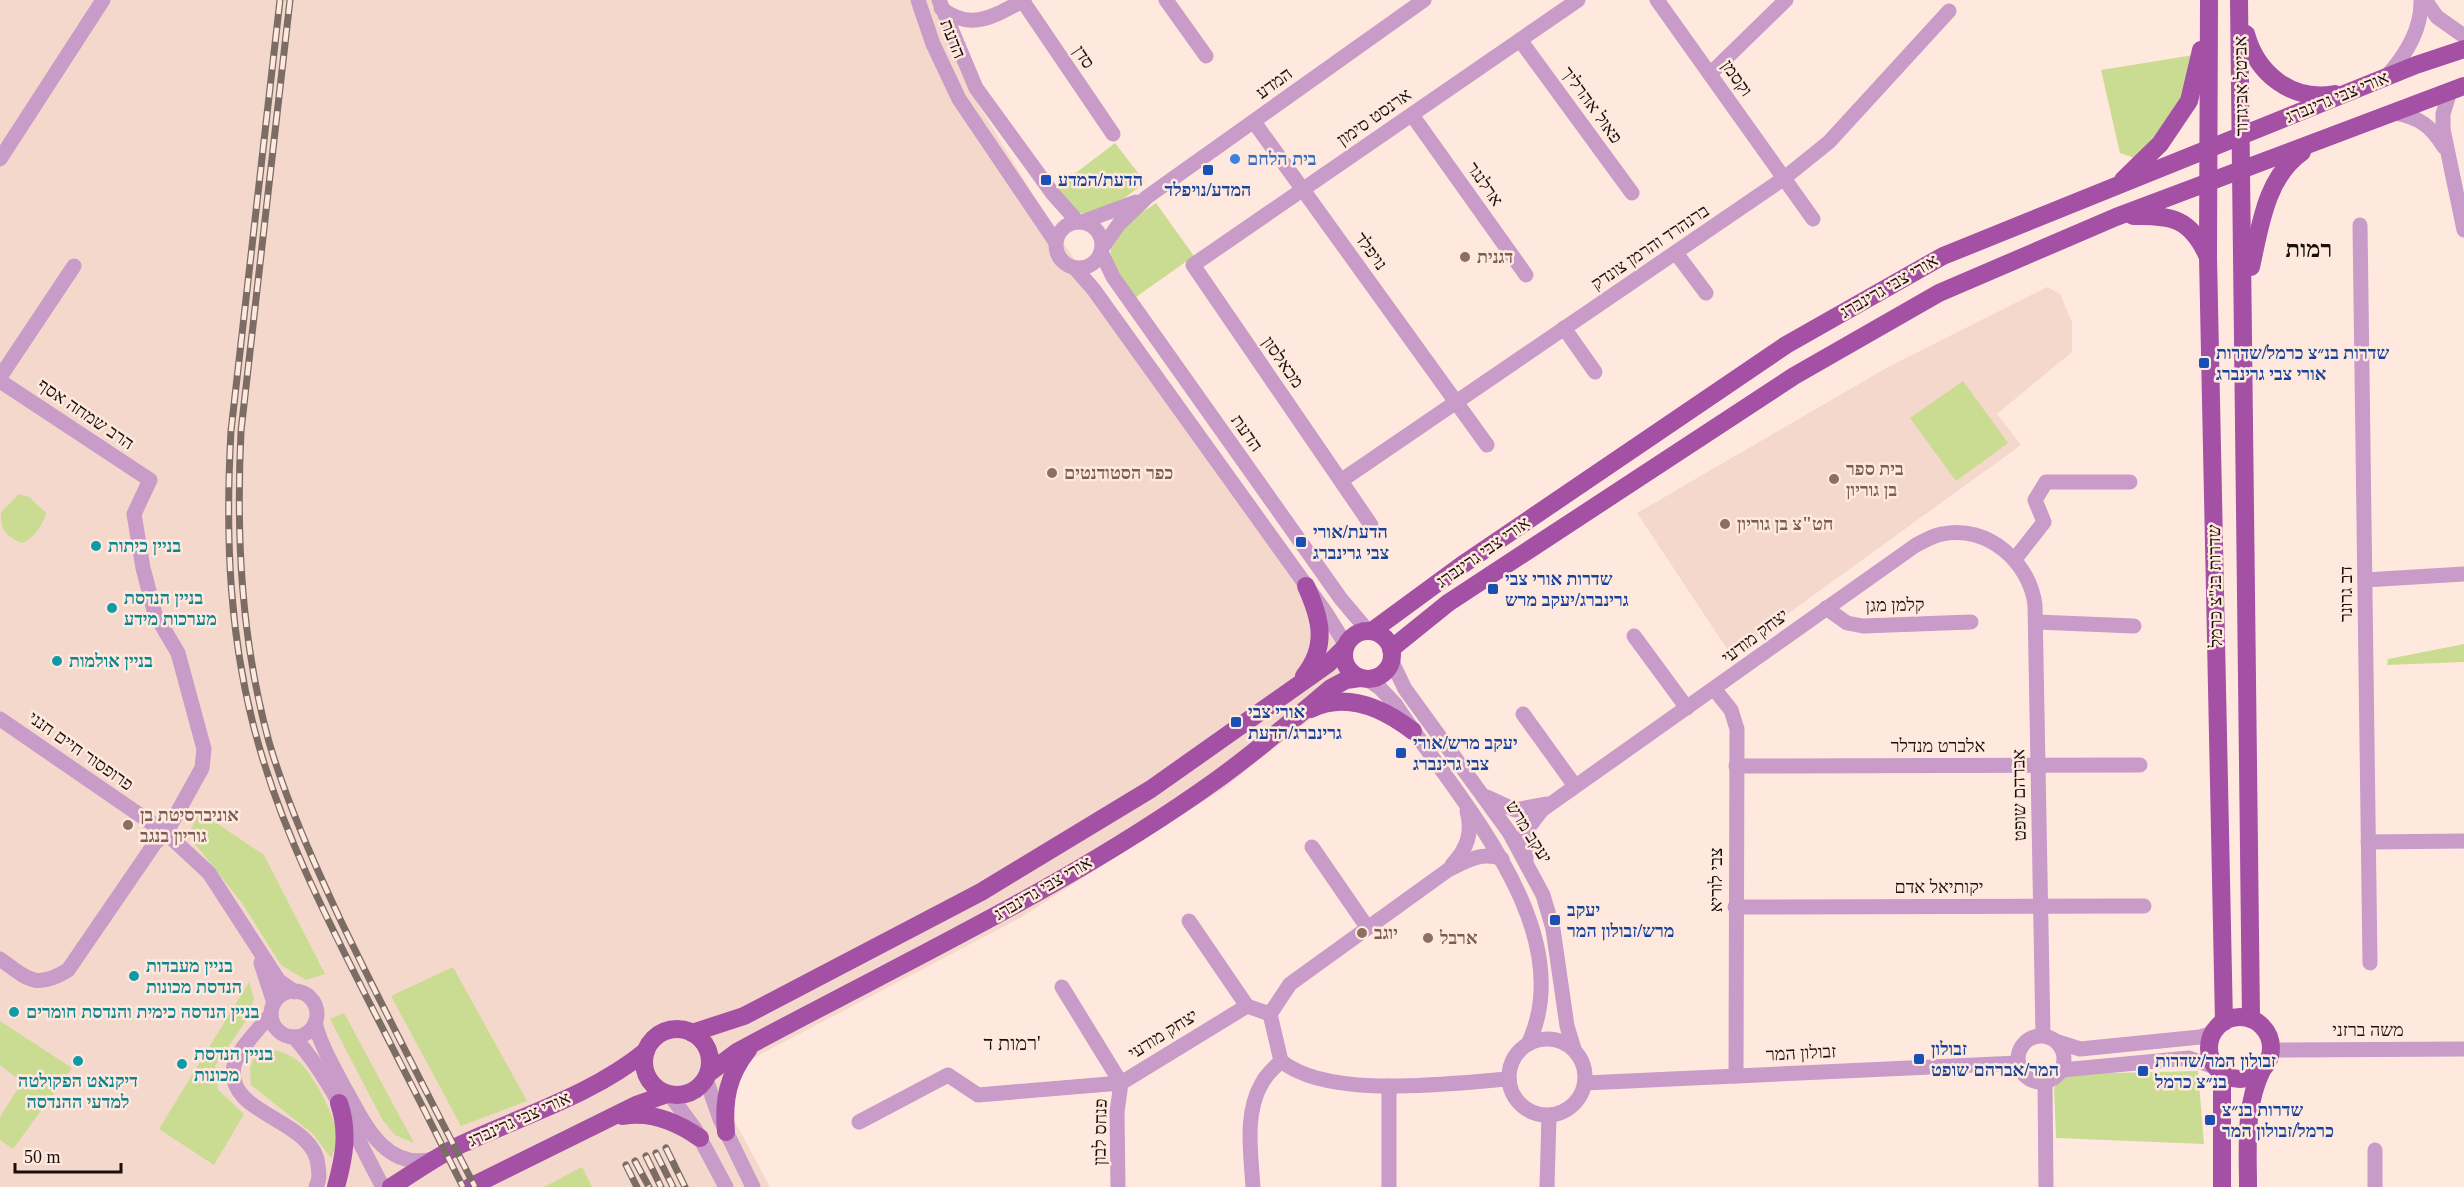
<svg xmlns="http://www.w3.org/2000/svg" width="2464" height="1187" viewBox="0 0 2464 1187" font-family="'Times New Roman','Noto Sans Hebrew',serif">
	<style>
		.built { fill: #f4d8cb }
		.green { fill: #cadc91 }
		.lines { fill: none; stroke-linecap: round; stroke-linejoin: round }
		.minor { stroke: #c89bc8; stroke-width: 15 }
		.major { stroke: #a350a5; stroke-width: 18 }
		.rail-casing { stroke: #7b6d66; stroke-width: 7 }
		.rail { stroke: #ffe9de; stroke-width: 4.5; stroke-dasharray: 14; stroke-linecap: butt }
		.shop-dot { fill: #3f7fe0; stroke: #ffe9de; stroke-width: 2 }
		.transit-dot { fill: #1a4fb4; stroke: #ffe9de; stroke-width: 2 }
		.education-dot { fill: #8d6e63; stroke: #ffe9de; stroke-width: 2 }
		.culture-dot { fill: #0f9aa8; stroke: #ffe9de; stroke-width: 2 }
		.labels { text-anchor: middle; stroke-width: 5; stroke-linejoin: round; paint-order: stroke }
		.street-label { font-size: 18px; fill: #19100c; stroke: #ffe9de }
		.shop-label { font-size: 18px; font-weight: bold; fill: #366cbe; stroke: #ffe9de; text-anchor: start }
		.transit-label { font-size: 18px; font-weight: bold; fill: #164399; stroke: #ffe9de; text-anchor: start }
		.education-label { font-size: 18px; font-weight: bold; fill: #785e54; stroke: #ffe9de; text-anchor: start }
		.culture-label { font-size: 18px; font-weight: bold; fill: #0d838f; stroke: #ffe9de; text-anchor: start }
		.neighbourhood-label { font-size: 20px; fill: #19100c; stroke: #ffe9de }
		.district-label { font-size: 24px; font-weight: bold; fill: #19100c; stroke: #ffe9de }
	</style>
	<rect width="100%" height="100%" fill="#ffe9de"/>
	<!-- built -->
	<g class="built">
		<polygon points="0,0 935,0 968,88 1059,237 1349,649 1348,672 1335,700 1223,789 1020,918 727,1072 734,1120 770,1187 0,1187"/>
		<polygon points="2047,287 2060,294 2072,322 2072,352 1997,414 2021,445 1731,655 1637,513 1888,367"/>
	</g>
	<!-- green -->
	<g class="green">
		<polygon points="2200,54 2195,78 2143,161 2120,153 2101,70"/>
		<path d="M1115,143L1145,182C1127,196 1098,224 1074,210C1067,206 1061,194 1056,188Z"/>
		<path d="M1156,203L1194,256L1136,297C1129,287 1115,274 1112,262C1103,233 1138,216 1156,203Z"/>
		<polygon points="1963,381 2008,443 1956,481 1910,418"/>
		<path d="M19,494L29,497L46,513C43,525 34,538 22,543C6,536 0,530 1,512Z"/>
		<polygon points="2464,644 2464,662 2387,665 2388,659"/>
		<polygon points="200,812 264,855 325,974 306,980 281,965 242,903 192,840 191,829"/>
		<polygon points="453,967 527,1101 461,1126 391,996"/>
		<polygon points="249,982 254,999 247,1019 215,1066 218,1090 244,1114 214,1165 159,1129"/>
		<polygon points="344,1013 414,1143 395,1135 382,1119 330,1019"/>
		<polygon points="0,1021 72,1068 13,1149 0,1140 0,1117 22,1082 0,1065"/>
		<path d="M266,1048C278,1051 289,1053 299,1062C312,1072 335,1116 336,1131C337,1141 335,1149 331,1158L313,1134L251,1085L250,1068L256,1052Z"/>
		<polygon points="2198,1071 2204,1144 2056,1138 2054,1088 2066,1074"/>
		<polygon points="582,1167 592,1187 544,1187"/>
	</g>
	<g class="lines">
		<!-- minor -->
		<g class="minor">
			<polyline points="918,0 933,44 959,99 1055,241"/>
			<polyline points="939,0 976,88 1053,194 1078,222"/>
			<polyline points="1022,0 1113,134"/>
			<polyline points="1166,0 1206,56"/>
			<polyline points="1657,0 1813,219"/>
			<polyline points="2425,0 2437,17 2464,36"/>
			<path d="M941,8C971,32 994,16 1024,0"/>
			<polyline points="1520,40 1632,193"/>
			<polyline points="1710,74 1786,0"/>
			<path d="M2386,77C2405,56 2422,30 2421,0"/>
			<polyline points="2450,91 2443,114 2443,129 2464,230"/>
			<path d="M2395,113C2419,117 2431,126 2444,147"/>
			<polyline points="1412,115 1526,275"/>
			<polyline points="1254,122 1487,445"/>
			<polyline points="0,159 103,0"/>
			<circle cx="1079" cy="245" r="23"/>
			<polyline points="1082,222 1136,202"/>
			<polyline points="2360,225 2370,963"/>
			<polyline points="1102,248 1119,224 1147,197 1424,0"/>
			<polyline points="1101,252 1113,277 1341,599 1368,631"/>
			<polyline points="1676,253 1706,293"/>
			<polyline points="1075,268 1094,290 1326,613 1346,645"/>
			<polyline points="1564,328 1595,372"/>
			<polyline points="0,377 74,266"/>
			<path d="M0,381L150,480L134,514L143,568L155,614L178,653L204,749L202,768L166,833L155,843L68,970C35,990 28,979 0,959"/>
			<polyline points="1342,480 1783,179 1829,142 1949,11"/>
			<polyline points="1371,525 1193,265 1578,0"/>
			<polyline points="2015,559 2044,522 2035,500 2046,482 2130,482"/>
			<polyline points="2365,580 2464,574"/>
			<polyline points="1826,608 1847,623 1863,626 1971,622"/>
			<polyline points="2036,622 2134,626"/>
			<polyline points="1634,636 1687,708"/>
			<polyline points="1391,660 1405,689 1509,832 1543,895 1553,929 1567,1026 1574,1049"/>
			<path d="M1367,679L1380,688L1396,705C1454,795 1583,929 1528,1044"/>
			<polyline points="1715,690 1731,710 1737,729 1736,1076"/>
			<polyline points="1523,714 1575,786"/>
			<polyline points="0,719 166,833 209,873 279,981 295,992"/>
			<polyline points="1736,766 2140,765"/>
			<polyline points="1487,797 1515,810 1546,804"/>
			<polyline points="2368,842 2464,841"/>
			<polyline points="1312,847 1367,927"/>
			<path d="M1526,860L1525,832L1542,810L1916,545C1924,541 1934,535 1942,534C1988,524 2030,563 2035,605L2043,1035"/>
			<path d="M1452,865C1467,849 1473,833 1467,811"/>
			<polyline points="1735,907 2144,906"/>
			<polyline points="1189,921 1247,1006"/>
			<polyline points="261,963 274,1003"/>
			<polyline points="1062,987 1121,1083 1117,1112 1118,1187"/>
			<circle cx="294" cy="1014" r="23"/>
			<path d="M271,1014C261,1027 237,1050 234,1066C224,1115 314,1119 318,1165C319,1174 320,1179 316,1187"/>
			<path d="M1270,1014L1290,984L1448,870C1466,861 1482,851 1502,859"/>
			<path d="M1270,1014L1281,1061C1329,1100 1449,1083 1509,1079"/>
			<path d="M315,1023C321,1046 333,1066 344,1087C364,1122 384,1171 433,1159"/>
			<circle cx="2041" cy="1059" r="23"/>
			<path d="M294,1037C333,1081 355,1136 383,1187"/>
			<circle cx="1547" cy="1077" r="38"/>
			<polyline points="2058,1042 2080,1049 2200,1037 2213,1033"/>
			<polyline points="2271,1050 2464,1049"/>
			<polyline points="2062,1070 2189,1058 2217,1068"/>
			<polyline points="706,1079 720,1119 753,1187"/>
			<polyline points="2045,1082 2046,1187"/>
			<polyline points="1585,1083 2018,1063"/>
			<polyline points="670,1095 695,1129 726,1187"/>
			<polyline points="859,1122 948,1075 978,1095 1121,1083 1247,1006 1270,1014"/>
			<path d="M1253,1187C1251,1154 1244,1113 1262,1083C1266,1075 1274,1068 1281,1061"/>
			<polyline points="1389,1187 1389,1086"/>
			<polyline points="1547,1187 1549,1116"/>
			<polyline points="2375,1187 2375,1150"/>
		</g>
		<!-- major -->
		<g class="major">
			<polyline points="2209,0 2208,257 2224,1022"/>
			<polyline points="2239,0 2251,1019"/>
			<path d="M2246,34C2257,74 2292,102 2335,94"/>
			<polyline points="2123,180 2160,144 2189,101 2201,50"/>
			<path d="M2133,216C2171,215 2190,218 2207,255"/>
			<path d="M2251,267C2260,227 2266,177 2302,152"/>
			<circle cx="1368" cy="655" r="24"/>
			<polyline points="1372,631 1462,565 1786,345 1943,256 2416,65 2464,49"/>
			<polyline points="1391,649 1448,603 1794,376 1939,293 2116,217 2464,86"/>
			<path d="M1304,676C1328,646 1321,619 1306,586"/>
			<path d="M1311,709C1347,691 1383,708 1413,731"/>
			<circle cx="2240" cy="1048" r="31"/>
			<circle cx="677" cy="1062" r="33"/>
			<polyline points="692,1033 744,1016 981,892 1151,789 1328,664 1345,647"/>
			<path d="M709,1073L737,1052C899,964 1068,887 1218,779C1257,751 1294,719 1331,688L1346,680L1360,678"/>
			<path d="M623,1116C651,1111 677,1122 700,1138"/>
			<path d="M726,1132C723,1100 728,1075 748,1050"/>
			<path d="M336,1187C344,1158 349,1132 339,1103"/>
			<path d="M391,1187C415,1172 437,1156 462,1144C524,1115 592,1095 646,1051"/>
			<polyline points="470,1187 636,1105 667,1094"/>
			<polyline points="2222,1187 2222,1073"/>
			<path d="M2248,1187C2248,1147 2244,1107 2262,1070"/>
		</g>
		<defs>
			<g id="rail">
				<path d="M280,0L231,431C225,538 229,642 259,746C284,834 325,915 366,996C399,1060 431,1123 463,1187"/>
				<path d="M290,0L241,431C236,536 241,640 269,742C287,803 313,861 340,919C383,1009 430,1098 475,1187"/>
				<polyline points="666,1148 685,1187"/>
				<polyline points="656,1153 673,1187"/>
				<polyline points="646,1156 661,1187"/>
				<polyline points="635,1161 649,1187"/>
				<polyline points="626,1165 637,1187"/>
			</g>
		</defs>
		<!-- rail casing -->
		<use href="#rail" class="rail-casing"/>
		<!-- rail -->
		<use href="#rail" class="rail"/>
	</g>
	<!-- markers -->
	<circle class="shop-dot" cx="1235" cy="159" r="6"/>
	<g class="transit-dot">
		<rect x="1202" y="164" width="12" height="12" rx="3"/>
		<rect x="1040" y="174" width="12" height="12" rx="3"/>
		<rect x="2198" y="357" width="12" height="12" rx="3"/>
		<rect x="1295" y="536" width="12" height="12" rx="3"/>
		<rect x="1487" y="583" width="12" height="12" rx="3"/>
		<rect x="1230" y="716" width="12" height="12" rx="3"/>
		<rect x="1395" y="747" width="12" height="12" rx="3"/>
		<rect x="1549" y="914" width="12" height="12" rx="3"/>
		<rect x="1913" y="1053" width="12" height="12" rx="3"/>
		<rect x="2137" y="1065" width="12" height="12" rx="3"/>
		<rect x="2204" y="1114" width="12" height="12" rx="3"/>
	</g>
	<g class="education-dot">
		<circle cx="1465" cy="257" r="6"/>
		<circle cx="1052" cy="473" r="6"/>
		<circle cx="1834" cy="479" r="6"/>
		<circle cx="1725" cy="524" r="6"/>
		<circle cx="128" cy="825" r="6"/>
		<circle cx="1362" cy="933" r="6"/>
		<circle cx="1428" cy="938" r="6"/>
	</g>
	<g class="culture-dot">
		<circle cx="96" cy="546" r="6"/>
		<circle cx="112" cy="608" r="6"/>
		<circle cx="57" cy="661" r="6"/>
		<circle cx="134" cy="976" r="6"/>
		<circle cx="14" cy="1012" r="6"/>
		<circle cx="78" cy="1061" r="6"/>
		<circle cx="182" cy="1064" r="6"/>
	</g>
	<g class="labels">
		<!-- street labels -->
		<g class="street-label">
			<text transform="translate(953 39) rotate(68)" y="6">הדעת</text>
			<text transform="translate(1084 57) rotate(56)" y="6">סדן</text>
			<text transform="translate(1737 78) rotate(55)" y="6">וקסמן</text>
			<text transform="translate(1274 83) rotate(-36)" y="6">המדע</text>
			<text transform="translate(2241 86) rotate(-91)" y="6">אביטל אביגדור</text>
			<text transform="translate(2337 97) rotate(-22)" y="6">אורי צבי גרינברג</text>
			<text transform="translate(1592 105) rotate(54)" y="6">פאול אהרליך</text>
			<text transform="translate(1374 117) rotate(-35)" y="6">ארנסט סימון</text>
			<text transform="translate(1485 184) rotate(55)" y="6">ארלנגר</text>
			<text transform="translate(1650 247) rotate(-34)" y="6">ברנהרד והרמן צונדק</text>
			<text transform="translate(1371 251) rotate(54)" y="6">נויפלד</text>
			<text transform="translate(1889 286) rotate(-30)" y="6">אורי צבי גרינברג</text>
			<text transform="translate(1283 362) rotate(55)" y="6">מכאלסון</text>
			<text transform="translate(86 414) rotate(34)" y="6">הרב שמחה אסף</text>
			<text transform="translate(1247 433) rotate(55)" y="6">הדעת</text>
			<text transform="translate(1483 552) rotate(-35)" y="6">אורי צבי גרינברג</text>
			<text transform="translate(2215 586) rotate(-91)" y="6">שדרות בנ"צ כרמל</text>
			<text transform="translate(2346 594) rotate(-90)" y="6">דב גרונר</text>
			<text transform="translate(1895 605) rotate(-1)" y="6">קלמן מגן</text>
			<text transform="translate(1755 636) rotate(-37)" y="6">יצחק מודעי</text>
			<text x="1938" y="752">אלברט מנדלר</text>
			<text transform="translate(81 751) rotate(35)" y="6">פרופסור חיים חנני</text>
			<text transform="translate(2019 795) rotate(-91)" y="6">אברהם שופט</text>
			<text transform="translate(1529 832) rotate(58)" y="6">יעקב מרש</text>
			<text transform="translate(1716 880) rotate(-90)" y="6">צבי לוריא</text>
			<text x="1939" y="893">יקותיאל אדם</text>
			<text transform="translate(1043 888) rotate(-30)" y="6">אורי צבי גרינברג</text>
			<text x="2368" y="1036">משה ברזני</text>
			<text transform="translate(1163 1034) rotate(-32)" y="6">יצחק מודעי</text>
			<text transform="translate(1801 1053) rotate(-3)" y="6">זבולון המר</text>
			<text transform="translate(519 1119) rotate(-24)" y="6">אורי צבי גרינברג</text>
			<text transform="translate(1100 1132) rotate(-89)" y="6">פנחס לבון</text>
		</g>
		<!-- shop labels -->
		<g class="shop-label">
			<text x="1247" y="165">בית הלחם</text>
		</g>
		<!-- transit labels -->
		<g class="transit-label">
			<text x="1058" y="186">הדעת/המדע</text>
			<text x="1208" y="196" text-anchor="middle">המדע/נויפלד</text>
			<text x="2216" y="359">שדרות בנ״צ כרמל/שדרות<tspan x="2216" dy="21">אורי צבי גרינברג</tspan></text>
			<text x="1313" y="538">הדעת/אורי<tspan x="1313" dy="21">צבי גרינברג</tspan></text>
			<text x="1505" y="585">שדרות אורי צבי<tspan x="1505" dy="21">גרינברג/יעקב מרש</tspan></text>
			<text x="1248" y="718">אורי צבי<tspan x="1248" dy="21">גרינברג/הדעת</tspan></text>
			<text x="1413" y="749">יעקב מרש/אורי<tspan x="1413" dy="21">צבי גרינברג</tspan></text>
			<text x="1567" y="916">יעקב<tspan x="1567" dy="21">מרש/זבולון המר</tspan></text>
			<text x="1931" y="1055">זבולון<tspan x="1931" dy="21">המר/אברהם שופט</tspan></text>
			<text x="2155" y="1067">זבולון המר/שדרות<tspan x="2155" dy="21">בנ״צ כרמל</tspan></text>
			<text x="2222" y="1116">שדרות בנ״צ<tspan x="2222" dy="21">כרמל/זבולון המר</tspan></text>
		</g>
		<!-- education labels -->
		<g class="education-label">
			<text x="1477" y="263">דגנית</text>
			<text x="1846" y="475">בית ספר<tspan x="1846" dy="21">בן גוריון</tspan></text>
			<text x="1064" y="479">כפר הסטודנטים</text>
			<text x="1737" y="530">חט"צ בן גוריון</text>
			<text x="140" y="821">אוניברסיטת בן<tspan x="140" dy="21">גוריון בנגב</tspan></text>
			<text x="1374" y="939">יוגב</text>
			<text x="1440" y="944">ארבל</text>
		</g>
		<!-- culture labels -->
		<g class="culture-label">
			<text x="108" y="552">בניין כיתות</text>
			<text x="124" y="604">בניין הנדסת<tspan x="124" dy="21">מערכות מידע</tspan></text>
			<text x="69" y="667">בניין אולמות</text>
			<text x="146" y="972">בניין מעבדות<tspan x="146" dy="21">הנדסת מכונות</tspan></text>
			<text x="26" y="1018">בניין הנדסה כימית והנדסת חומרים</text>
			<text x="194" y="1060">בניין הנדסת<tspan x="194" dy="21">מכונות</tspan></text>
			<text x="78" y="1087" text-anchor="middle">דיקנאט הפקולטה<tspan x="78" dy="21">למדעי ההנדסה</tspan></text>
		</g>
		<!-- neighbourhood labels -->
		<g class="neighbourhood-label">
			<text x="1012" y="1050">רמות ד'</text>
		</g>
		<!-- district labels -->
		<g class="district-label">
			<text x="2309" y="257">רמות</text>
		</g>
	</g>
	<!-- scale -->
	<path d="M15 1163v9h106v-9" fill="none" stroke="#19100c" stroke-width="3"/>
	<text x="24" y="1163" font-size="18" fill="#19100c" stroke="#ffe9de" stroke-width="4.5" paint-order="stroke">50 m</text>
</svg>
